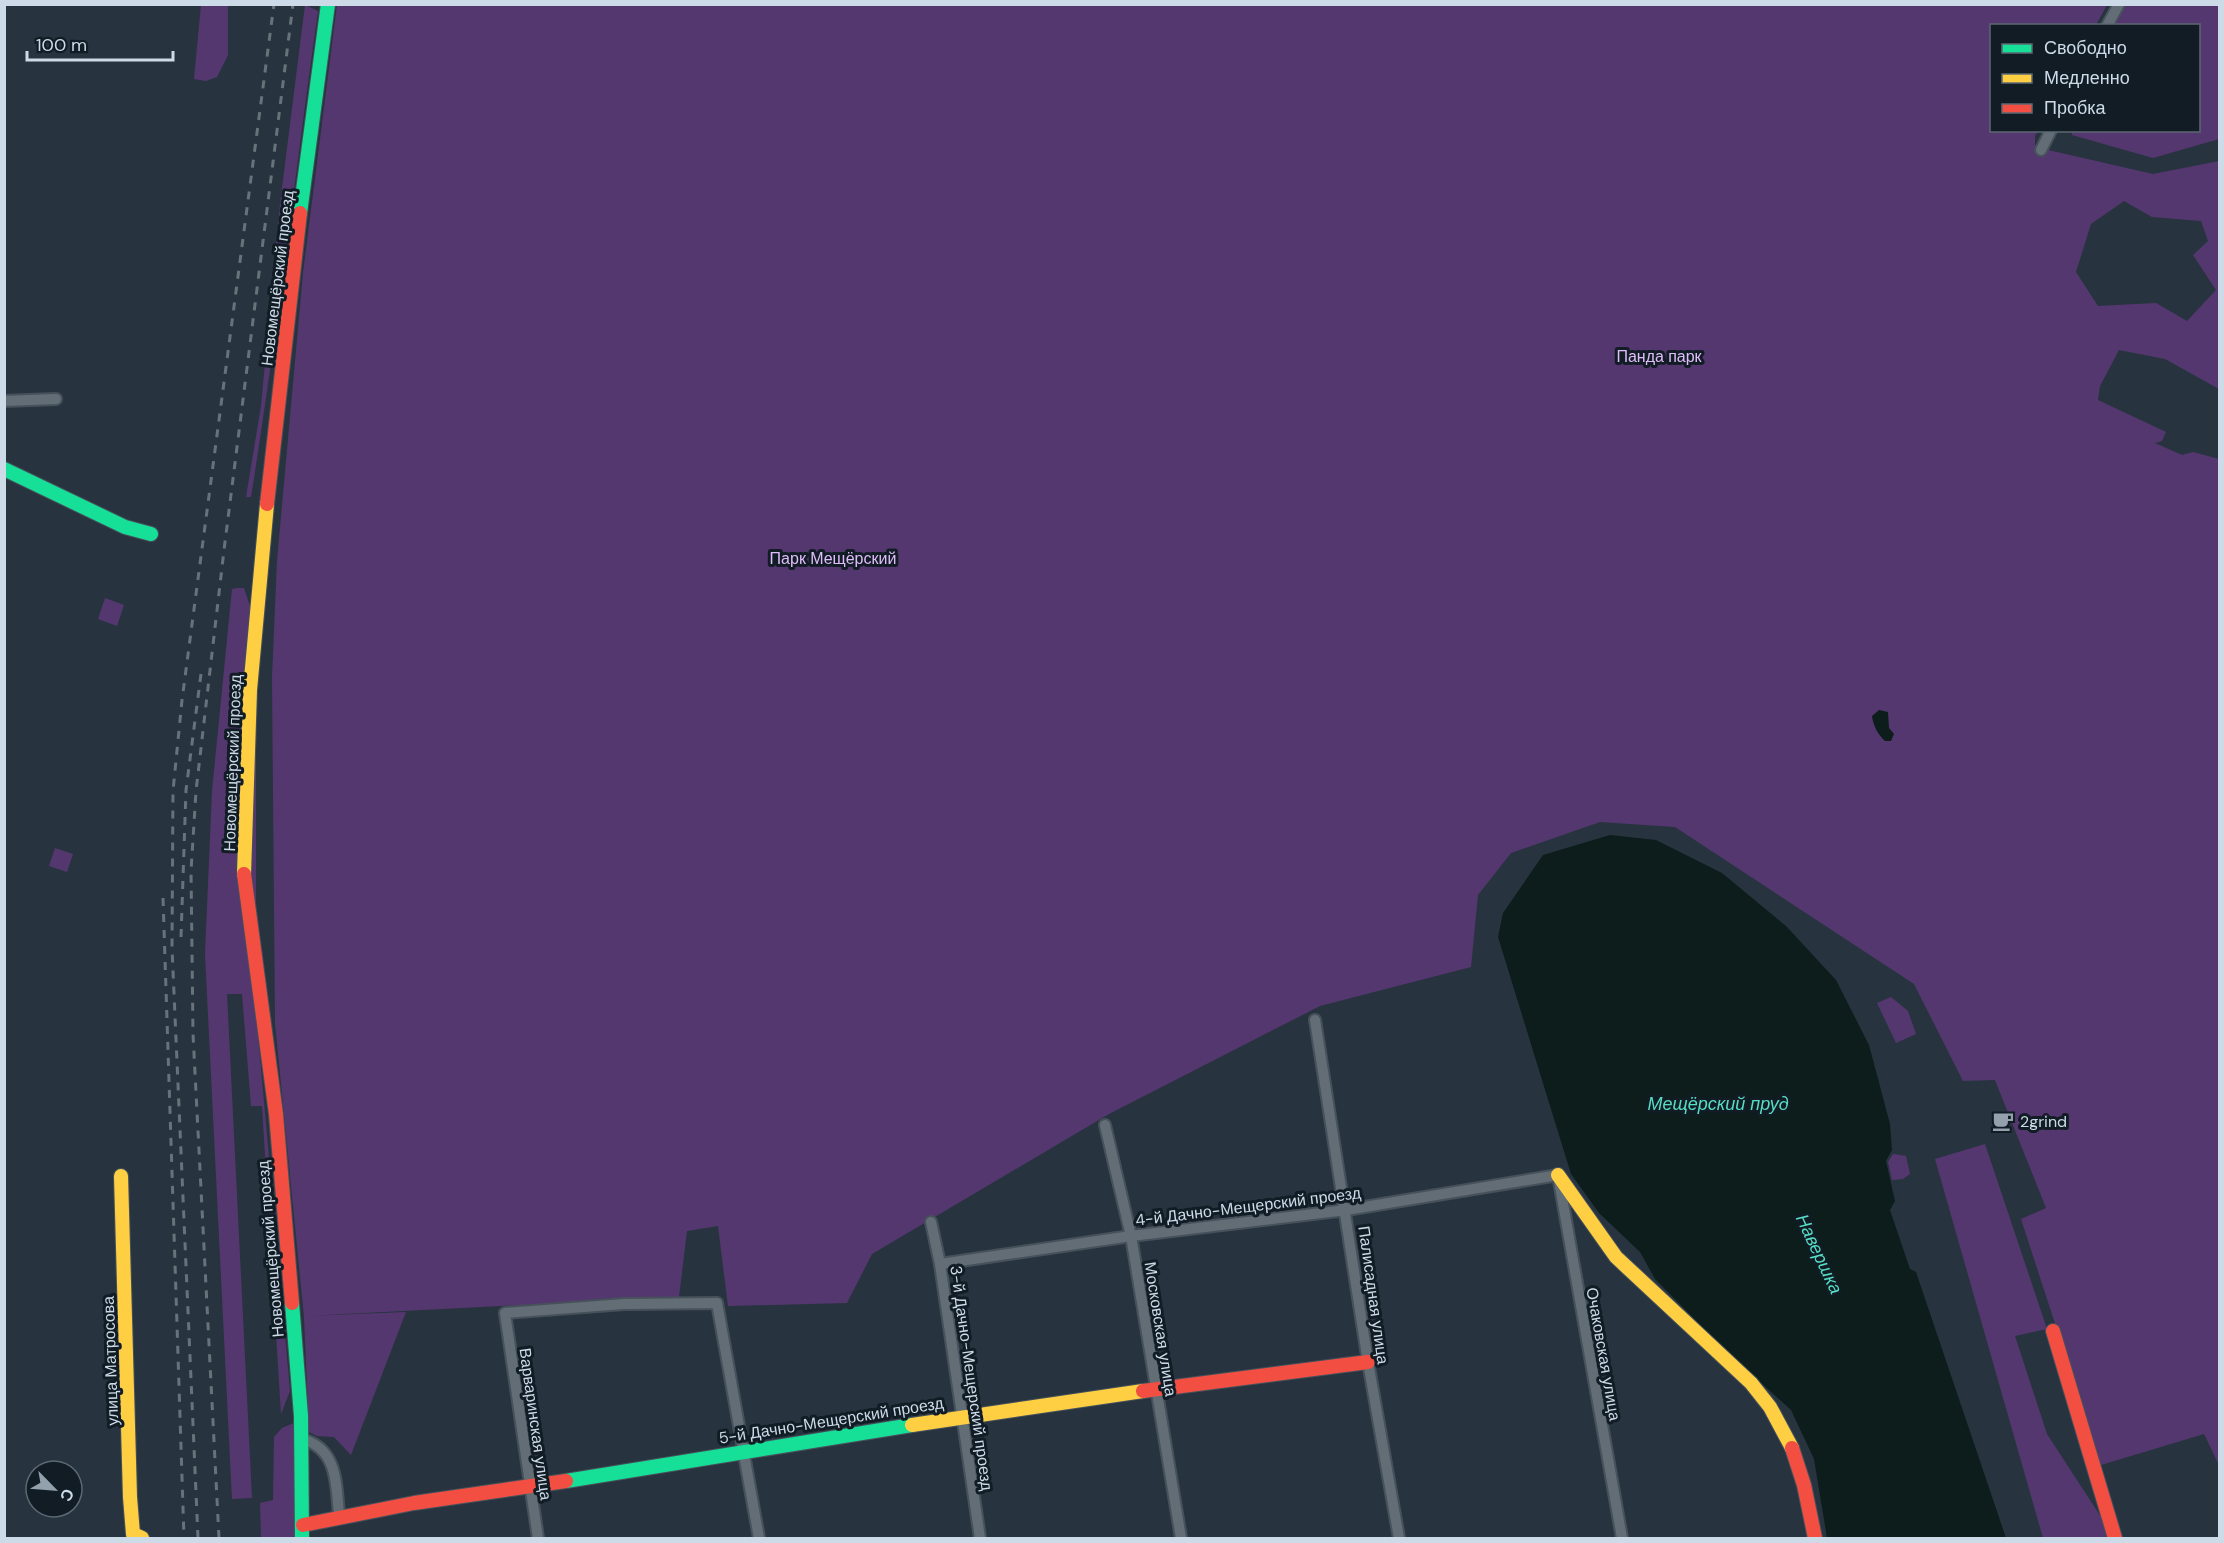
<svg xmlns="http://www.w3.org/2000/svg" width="2224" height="1543" viewBox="0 0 2224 1543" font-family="'DM Sans',sans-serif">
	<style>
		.green { fill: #55376f; fill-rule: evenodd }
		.water { fill: #0c1d1b }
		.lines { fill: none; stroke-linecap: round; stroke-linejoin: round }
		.street-casing { stroke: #46515b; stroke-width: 14 }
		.fast-casing { stroke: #46515b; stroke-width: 16 }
		.slow-casing { stroke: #46515b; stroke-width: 16 }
		.jam-casing { stroke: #46515b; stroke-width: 16 }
		.street { stroke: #636d76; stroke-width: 10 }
		.fast { stroke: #16e098; stroke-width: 14 }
		.slow { stroke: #ffcf43; stroke-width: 14 }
		.jam { stroke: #f24e42; stroke-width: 14 }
		.rail { stroke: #68727a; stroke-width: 3; stroke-dasharray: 8 8; stroke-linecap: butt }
		.labels { text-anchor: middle; stroke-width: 6; stroke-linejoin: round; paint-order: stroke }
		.street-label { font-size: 16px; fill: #cddbe8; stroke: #111c25 }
		.park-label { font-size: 16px; fill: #dfbcfa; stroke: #111c25 }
		.poi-label { font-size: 16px; fill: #cddbe8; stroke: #111c25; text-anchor: start }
		.water-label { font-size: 18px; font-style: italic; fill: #56ddc4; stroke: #111c25 }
	</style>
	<rect width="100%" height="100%" fill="#27343f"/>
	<!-- green -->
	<g class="green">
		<polygon points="201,5 228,5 228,55 217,77 206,81 194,79"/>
		<path d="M305,5L318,11C295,173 277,335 251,497H246L261,406L280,204Z"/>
		<path d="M337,5H2107L2096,25L1992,26V130L2038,131L2035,136V147L2153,174L2219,161V389L2165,359L2119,350L2100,386L2098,400L2166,432L2162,441L2155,443L2182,455L2193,452L2219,459V1465L2204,1434L2101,1465L2021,1219L2046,1208L1995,1080L1963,1081L1914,984L1675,827L1600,822L1511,853L1478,895L1471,967L1320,1006L1109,1114L872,1254L847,1303L728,1306L718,1226L687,1231L679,1297L306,1316L406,1312L351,1455L334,1437L317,1436L309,1432L304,1317L275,1023L272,677L277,561L303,273ZM2124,201L2152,217L2201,221L2208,241L2193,255L2216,290L2187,321L2156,303L2098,306L2076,272L2091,224Z"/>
		<polygon points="2125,5 2219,5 2219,139 2153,158 2072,135 2072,130 2198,130 2198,26 2114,25"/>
		<polygon points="237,588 244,588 253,615 256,664 256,1013 290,1391 281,1414 262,1106 251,1106 242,994 227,994 252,1498 232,1499 205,954 212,791 232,589"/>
		<polygon points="105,598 124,605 117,626 98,619"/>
		<polygon points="55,848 73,854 67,872 49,866"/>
		<polygon points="1891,997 1908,1011 1916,1034 1896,1043 1877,1003"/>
		<polygon points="1985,1144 2047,1329 2015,1336 2047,1434 2101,1517 2108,1538 2043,1538 1935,1159"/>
		<polygon points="1893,1154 1906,1156 1910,1174 1903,1179 1892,1180 1888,1162"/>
		<polygon points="296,1422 295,1538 261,1538 260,1503 273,1500 274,1437 282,1428"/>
	</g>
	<!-- water -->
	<g class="water">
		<path d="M1879,710L1888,712L1889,728L1894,734L1891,741H1885C1878,735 1873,725 1872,716Z"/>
		<polygon points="1610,835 1656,840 1722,873 1786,926 1836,980 1869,1045 1890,1124 1892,1150 1886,1161 1895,1201 1890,1210 1910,1269 1916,1272 2006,1538 1827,1538 1814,1459 1791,1410 1729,1354 1655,1279 1640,1252 1599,1213 1571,1174 1498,937 1503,913 1543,855"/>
	</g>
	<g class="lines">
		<defs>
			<g id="street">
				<polyline points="2107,26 2119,4"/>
				<polyline points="2041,150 2051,130"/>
				<polyline points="4,401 56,399"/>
				<polyline points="1315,1020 1368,1362 1399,1538"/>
				<polyline points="1105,1125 1131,1236 1181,1538"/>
				<polyline points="931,1222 940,1264 980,1538"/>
				<polyline points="940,1264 1131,1236 1346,1210 1558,1175 1622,1538"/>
				<path d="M302,1439C338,1449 336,1484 339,1515"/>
				<polyline points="538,1538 505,1313 624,1304 717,1303 759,1538"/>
			</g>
			<g id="fast">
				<polyline points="300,213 328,4"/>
				<polyline points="4,469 125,527 151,534"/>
				<polyline points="292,1303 301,1416 302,1538"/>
				<polyline points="566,1481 912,1425"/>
			</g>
			<g id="slow">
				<polyline points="244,874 250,690 267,504"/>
				<polyline points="1558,1175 1616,1257 1751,1383 1770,1407 1792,1448"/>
				<polyline points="121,1176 130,1497 133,1534 142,1538"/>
				<polyline points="912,1425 1143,1391"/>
			</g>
			<g id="jam">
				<polyline points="267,504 300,213"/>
				<polyline points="244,874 276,1114 292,1303"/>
				<polyline points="2053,1331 2115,1538"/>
				<polyline points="1143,1391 1368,1362"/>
				<polyline points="1792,1448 1804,1485 1815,1538"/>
				<polyline points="303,1525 414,1503 566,1481"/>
			</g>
		</defs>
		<!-- street casing -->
		<use href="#street" class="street-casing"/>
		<!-- fast casing -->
		<use href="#fast" class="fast-casing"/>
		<!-- slow casing -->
		<use href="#slow" class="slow-casing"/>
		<!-- jam casing -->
		<use href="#jam" class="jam-casing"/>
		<!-- street -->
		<use href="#street" class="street"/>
		<!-- fast -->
		<use href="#fast" class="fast"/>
		<!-- slow -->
		<use href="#slow" class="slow"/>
		<!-- jam -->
		<use href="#jam" class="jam"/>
		<!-- rail -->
		<g class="rail">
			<polyline points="163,898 184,1538"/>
			<polyline points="181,937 186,790 201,674"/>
			<polyline points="198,1538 172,948 173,791 182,700 274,4"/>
			<polyline points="219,1538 193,1034 191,871 196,791 224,550 293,4"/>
		</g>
	</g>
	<!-- icons -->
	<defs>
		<symbol id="cafe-bare" viewBox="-9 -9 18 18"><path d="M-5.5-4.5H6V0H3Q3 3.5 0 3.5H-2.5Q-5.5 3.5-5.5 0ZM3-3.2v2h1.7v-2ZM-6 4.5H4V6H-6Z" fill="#93a1ad" stroke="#111c25" stroke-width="2.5" paint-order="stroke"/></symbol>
	</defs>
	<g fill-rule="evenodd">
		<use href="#cafe-bare" x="1988" y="1106" width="30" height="30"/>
	</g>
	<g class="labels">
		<!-- street labels -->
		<g class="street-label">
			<text transform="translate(277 278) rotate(-83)" y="6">Новомещёрский проезд</text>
			<text transform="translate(232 763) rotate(-88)" y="6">Новомещёрский проезд</text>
			<text transform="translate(1248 1206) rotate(-7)" y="6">4-й Дачно-Мещерский проезд</text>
			<text transform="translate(270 1249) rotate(-95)" y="6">Новомещёрский проезд</text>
			<text transform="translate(1374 1295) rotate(82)" y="6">Палисадная улица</text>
			<text transform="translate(1161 1329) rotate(81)" y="6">Московская улица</text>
			<text transform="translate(1604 1354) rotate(80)" y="6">Очаковская улица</text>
			<text transform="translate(110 1361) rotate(-92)" y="6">улица Матросова</text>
			<text transform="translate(972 1378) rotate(82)" y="6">3-й Дачно-Мещерский проезд</text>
			<text transform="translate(831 1420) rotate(-9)" y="6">5-й Дачно-Мещерский проезд</text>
			<text transform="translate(536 1424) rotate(82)" y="6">Варваринская улица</text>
		</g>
		<!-- park labels -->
		<g class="park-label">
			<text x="1659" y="362">Панда парк</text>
			<text x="833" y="564">Парк Мещёрский</text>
		</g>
		<!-- poi labels -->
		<g class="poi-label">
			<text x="2020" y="1127">2grind</text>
		</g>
		<!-- water labels -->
		<g class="water-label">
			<text x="1718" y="1110">Мещёрский пруд</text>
			<text transform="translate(1819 1254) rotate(65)" y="6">Навершка</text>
		</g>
	</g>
	<!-- border -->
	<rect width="2224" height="1543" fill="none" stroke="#cddbe8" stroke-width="12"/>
	<!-- legend -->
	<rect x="1990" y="24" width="210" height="108" fill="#111c25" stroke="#5c6873" stroke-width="1.5"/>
	<rect x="2002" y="44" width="30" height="9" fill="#16e098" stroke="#5c6873" stroke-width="1.5"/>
	<text x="2044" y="54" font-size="18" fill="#cddbe8">Свободно</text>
	<rect x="2002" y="74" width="30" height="9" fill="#ffcf43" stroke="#5c6873" stroke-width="1.5"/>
	<text x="2044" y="84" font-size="18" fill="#cddbe8">Медленно</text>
	<rect x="2002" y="104" width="30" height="9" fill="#f24e42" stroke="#5c6873" stroke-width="1.5"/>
	<text x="2044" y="114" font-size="18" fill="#cddbe8">Пробка</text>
	<!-- north arrow -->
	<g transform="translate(54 1489) rotate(115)"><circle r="28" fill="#111c25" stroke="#5c6873" stroke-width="1.5"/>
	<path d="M0-4.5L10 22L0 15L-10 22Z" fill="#93a1ad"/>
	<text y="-9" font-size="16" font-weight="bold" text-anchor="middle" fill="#cddbe8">С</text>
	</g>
	<!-- scale -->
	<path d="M27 51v9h146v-9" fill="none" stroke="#cddbe8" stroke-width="3"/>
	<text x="36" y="51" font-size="18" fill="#cddbe8" stroke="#111c25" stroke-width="4.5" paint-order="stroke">100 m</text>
</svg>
